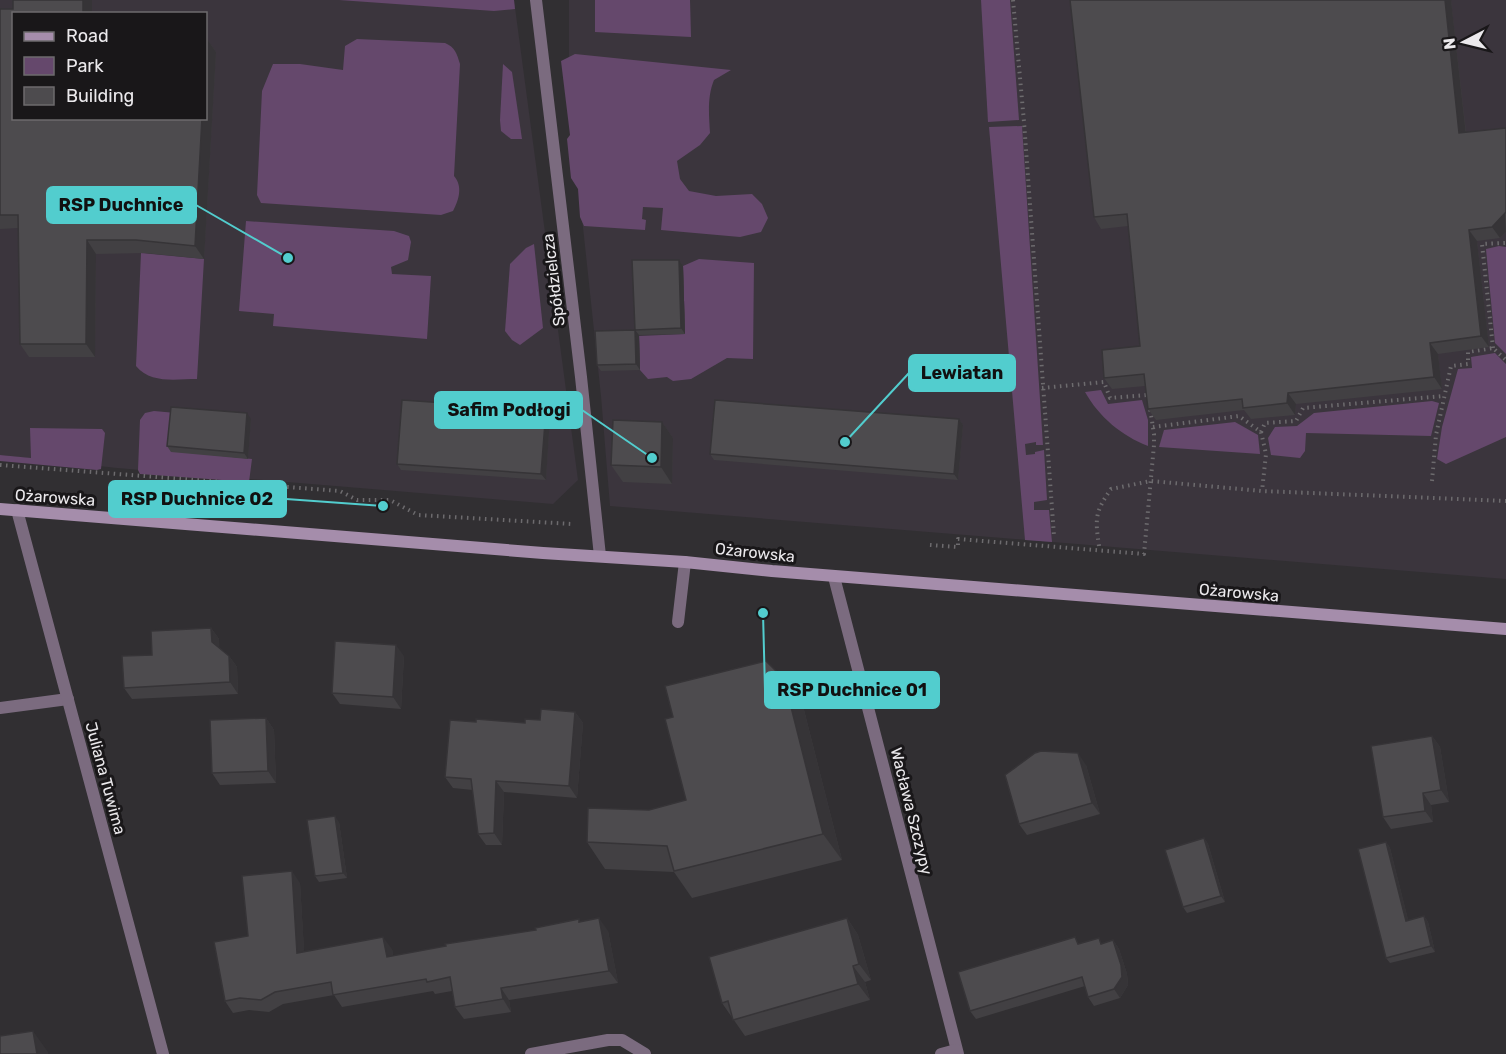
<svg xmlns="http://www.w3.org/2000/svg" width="1506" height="1054" viewBox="0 0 1506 1054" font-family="Rubik,sans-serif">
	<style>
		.built { fill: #3b353d; fill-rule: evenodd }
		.green { fill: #65486c }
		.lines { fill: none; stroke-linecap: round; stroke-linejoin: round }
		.path { stroke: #6d6b6e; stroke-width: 4; stroke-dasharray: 1.5 4.5; stroke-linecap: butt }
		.lane { stroke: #7b6b7f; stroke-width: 12 }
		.street { stroke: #7b6b7f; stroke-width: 12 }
		.secondary { stroke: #a58dab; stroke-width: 12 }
		.wall { fill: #424043 }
		.shaded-wall { fill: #363437 }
		.building { fill: #4d4b4e; stroke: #363437; stroke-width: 1.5 }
		.labels { text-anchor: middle; stroke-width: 6; stroke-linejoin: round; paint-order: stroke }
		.street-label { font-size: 16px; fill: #ebe9ec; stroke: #191719 }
		.leader { fill: none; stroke: #52cdce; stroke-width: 2 }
		.callout-dot { fill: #52cdce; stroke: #191719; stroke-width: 2 }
		.callout { fill: #52cdce; stroke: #52cdce; stroke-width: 2 }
		.callout-label { font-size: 18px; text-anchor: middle; font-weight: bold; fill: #111 }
	</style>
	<rect width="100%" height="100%" fill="#312f32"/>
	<!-- built -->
	<g class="built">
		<path d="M0,0H514L578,480L553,504L117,468L0,455ZM14,14H206V118H14Z"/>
		<polygon points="569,0 1506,0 1506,579 610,506 601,396 569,96"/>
	</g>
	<!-- green -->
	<g class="green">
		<polygon points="339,0 514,0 515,9 494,11"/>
		<polygon points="595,0 690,0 691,37 595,32"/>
		<polygon points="981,0 1010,0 1019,120 988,122"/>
		<path d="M357,39L445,43C455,47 457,54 460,64L454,176C463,186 459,200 453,211L441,215L261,203L257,195L262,91L273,64H300L343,70L345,46Z"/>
		<path d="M575,54L731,70L714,80C707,97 709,115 710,133L700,145L677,161L680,179L689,191L716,196L752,194L762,204L768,218L761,232L740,237L661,230L663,208L643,207L642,219L646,220L645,230L584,226L580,217L578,189L571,178L567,139L570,135L561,61Z"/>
		<polygon points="503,64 512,72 522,139 511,139 501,131 500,120"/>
		<polygon points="1022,126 1043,445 1036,445 1036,442 1025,444 1026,455 1035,454 1035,452 1044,450 1047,500 1034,502 1034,510 1049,510 1052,542 1025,540 989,127"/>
		<polygon points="246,221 394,231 409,236 411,242 408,260 391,267 392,274 431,276 427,339 273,326 274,314 239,311"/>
		<polygon points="534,244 543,328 520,345 512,340 505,331 510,264 526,248"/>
		<polygon points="1499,246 1506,247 1506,354 1495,343 1486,249"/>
		<path d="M141,253L204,259L197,379C175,379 151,384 136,366Z"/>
		<polygon points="699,259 754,263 753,359 727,358 691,379 673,381 667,377 648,379 640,370 639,336 685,334 683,266"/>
		<polygon points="1495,353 1506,364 1506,437 1446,464 1437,459 1442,427 1458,369 1472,368 1471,357"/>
		<path d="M1101,390L1108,404L1142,400L1148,420V446C1122,436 1099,417 1085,392Z"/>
		<polygon points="1432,401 1439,403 1431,436 1306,433 1305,451 1300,458 1271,455 1268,438 1275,427 1297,426 1314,413"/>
		<polygon points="154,411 176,413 172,451 252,459 249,482 140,474 138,470 140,420 145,413"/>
		<polygon points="1235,422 1258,435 1260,454 1159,447 1164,430"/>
		<polygon points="30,428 102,429 105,433 101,469 97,470 0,461 0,455 31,458"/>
	</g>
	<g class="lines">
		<!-- path -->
		<g class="path">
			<polyline points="1013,0 1024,122 1054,536"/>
			<polyline points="1493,348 1482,244 1506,243"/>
			<polyline points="1042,388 1104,382 1110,398 1147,395 1148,398"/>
			<polyline points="1153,427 1239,416 1261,432 1266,454 1262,491"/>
			<polyline points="1261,432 1265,423 1296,421 1303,408 1444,396"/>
			<polyline points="0,465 340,491 357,500 390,500 418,515 572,524"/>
			<polyline points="1432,481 1436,435 1451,366 1468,364 1468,352 1493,348 1506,360"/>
			<polyline points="930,545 958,547 958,539 1144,554 1154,445 1154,434 1150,408"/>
			<path d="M1099,546C1095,518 1095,512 1111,489L1151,481L1262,491L1506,501"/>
		</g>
		<!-- lane -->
		<g class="lane">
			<polyline points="678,622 685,562"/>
			<polyline points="0,708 68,699"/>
		</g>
		<!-- street -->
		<g class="street">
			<polyline points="536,0 581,377 600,556"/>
			<polyline points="17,510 163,1054"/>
			<polyline points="834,577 958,1054"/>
			<polyline points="531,1054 608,1040 622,1040 645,1054"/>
			<polyline points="941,1054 956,1050"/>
		</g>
		<!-- secondary -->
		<polyline class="secondary" points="0,509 543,553 685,562 772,571 1506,629"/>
	</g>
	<!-- wall -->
	<g class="wall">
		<polygon points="92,0 92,14 14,14 14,118 206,118 207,39 216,52 204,259 145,253 96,254 95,357 29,357 20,344 18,228 0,229 0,9 13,9"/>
		<polygon points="1070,0 1451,0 1466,132 1506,128 1506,232 1500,238 1477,241 1489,347 1438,354 1442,389 1296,404 1295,415 1251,419 1244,410 1156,420 1148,409 1145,386 1112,389 1104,378 1140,346 1128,226 1101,229 1094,217"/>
		<polygon points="679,260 683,266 685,334 639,335 640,370 601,371 597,365 635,330"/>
		<polygon points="550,416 546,480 401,470 397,464"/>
		<polygon points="251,419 248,459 171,452 167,446"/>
		<polygon points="959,419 963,425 958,480 714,460 710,454"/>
		<polygon points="662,422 673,438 672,484 623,482 611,465"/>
		<polygon points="211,628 219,639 219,648 229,656 237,667 238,694 132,699 124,688 152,655"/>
		<polygon points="404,656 401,709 340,704 332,693"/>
		<polygon points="803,706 842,860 692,898 674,872 605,869 587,842 649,810 686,800"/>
		<polygon points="575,712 583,723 577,798 504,792 502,845 486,845 478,834 473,790 453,788 445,777 525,723"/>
		<polygon points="266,718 274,730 276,783 220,785 212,773"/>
		<polygon points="1432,736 1440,747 1449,802 1431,805 1433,822 1391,829 1383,817"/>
		<polygon points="1086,765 1100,814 1027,835 1019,824"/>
		<polygon points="339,822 347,878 319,882 315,876"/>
		<polygon points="1204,838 1208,844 1225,902 1187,913 1183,907"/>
		<polygon points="1386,842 1390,848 1408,920 1424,916 1428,922 1435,952 1390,963 1386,958"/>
		<polygon points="300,883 304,951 392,949 393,956 536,930 579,919 580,922 608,931 618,983 509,1000 511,1012 464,1019 455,1007 452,991 435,994 433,991 342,1007 334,995 283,1004 269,1012 249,1010 233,1013 225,1001 248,936"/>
		<polygon points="847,918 858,935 871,980 865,982 870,1000 745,1036 722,1003"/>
		<polygon points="1113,940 1119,949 1127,974 1128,985 1120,998 1094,1006 1088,997 1085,986 976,1019 970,1011 1080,943 1103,943"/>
	</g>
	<!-- shaded-wall -->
	<g class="shaded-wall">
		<rect x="83" y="0" width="9" height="14"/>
		<polygon points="1445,0 1451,0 1467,144 1459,133"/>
		<polygon points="207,39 216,52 204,259 195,246 202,118 206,118 206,59"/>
		<polygon points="1505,213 1506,232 1500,238 1492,227"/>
		<polygon points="1469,230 1477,241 1489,347 1481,336"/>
		<polygon points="87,240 96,254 95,357 86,344"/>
		<polygon points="679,260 683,266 685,334 681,328"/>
		<polygon points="635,330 639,335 640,370 636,364"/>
		<polygon points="1430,343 1438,354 1442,389 1434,377"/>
		<polygon points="1288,393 1296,404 1295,415 1287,403"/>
		<polygon points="546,410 550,416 546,480 541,474"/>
		<polygon points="247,413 251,419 248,459 244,453"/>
		<polygon points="959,419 963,425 958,480 954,474"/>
		<polygon points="662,422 673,438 672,484 661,467"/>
		<polygon points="211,628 219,639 220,653 212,642"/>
		<polygon points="396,645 404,656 401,709 393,697"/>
		<polygon points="229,656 237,667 238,694 230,682"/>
		<polygon points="784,679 803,706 842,860 823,834"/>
		<polygon points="575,712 583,723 577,798 569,786"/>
		<polygon points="266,718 274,730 276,783 268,771"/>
		<polygon points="1432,736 1440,747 1449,802 1441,790"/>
		<polygon points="1078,753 1086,765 1100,814 1092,803"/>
		<polygon points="496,781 504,792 502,845 494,833"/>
		<polygon points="1423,793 1431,805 1433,822 1425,811"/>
		<polygon points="335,816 339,822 347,878 343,873"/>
		<polygon points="1204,838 1208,844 1225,902 1221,896"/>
		<polygon points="1386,842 1390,848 1410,927 1406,921"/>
		<polygon points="292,871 300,883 305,965 297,953"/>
		<polygon points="1424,916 1428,922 1435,952 1431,946"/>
		<polygon points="599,918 608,931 618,983 609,971"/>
		<polygon points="847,918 858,935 871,980 859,964"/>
		<polygon points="383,937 392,949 395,969 387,957"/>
		<polygon points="1113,940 1119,949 1127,974 1128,985 1120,998 1114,989"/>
		<polygon points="853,966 865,982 870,1000 858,984"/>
		<polygon points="501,988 509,1000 511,1012 503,999"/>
		<polygon points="33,1031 48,1052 48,1054 37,1054"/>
	</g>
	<!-- building -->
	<g class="building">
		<polygon points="13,0 83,0 83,14 14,14 14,118 202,118 195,246 136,240 87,240 86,344 20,344 18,215 0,215 0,9 13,9"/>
		<polygon points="1070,0 1445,0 1459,133 1506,128 1506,212 1492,227 1469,230 1481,336 1430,343 1434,377 1288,393 1287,403 1243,408 1242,399 1148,409 1144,374 1104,378 1102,350 1140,346 1127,214 1094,217"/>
		<polygon points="206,39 207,39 206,59"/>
		<polygon points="632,260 679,260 681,328 635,330"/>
		<polygon points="635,330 636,364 597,365 595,331"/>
		<polygon points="402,400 546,410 541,474 397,464"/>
		<polygon points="715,400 959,419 954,474 710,454"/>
		<polygon points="171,407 247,413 244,453 167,446"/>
		<polygon points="613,420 662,422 661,467 611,465"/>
		<polygon points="211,628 212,642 229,656 230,682 124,688 122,656 152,655 151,631"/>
		<polygon points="335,641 396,645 393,697 332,693"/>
		<polygon points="766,661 784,679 823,834 674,871 667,846 587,842 588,808 649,810 686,800 665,719 673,717 665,686"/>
		<polygon points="541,709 575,712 569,786 496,781 494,833 478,834 471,779 445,777 450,720 476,722 476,719 525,723 525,719 540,720"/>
		<polygon points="266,718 268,771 212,773 210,720"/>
		<polygon points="1432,736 1441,790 1423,793 1425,811 1383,817 1371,746"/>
		<polygon points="1041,751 1078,753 1092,803 1019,824 1005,775 1035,753"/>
		<polygon points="335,816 343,873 315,876 307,820"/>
		<polygon points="1204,838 1221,896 1183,907 1165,850"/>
		<polygon points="1386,842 1406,921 1424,916 1431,946 1386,958 1358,849"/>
		<polygon points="292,871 297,953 383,937 387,957 446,946 445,944 536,930 535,928 579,919 579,922 599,918 609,971 501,988 503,999 455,1007 450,977 427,982 426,979 333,995 331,982 275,992 261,1000 240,998 225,1001 214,942 248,936 242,876"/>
		<polygon points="847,918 859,964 853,966 858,984 733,1020 728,1001 722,1003 709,957"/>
		<polygon points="1075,937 1078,944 1099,938 1101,944 1113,940 1121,965 1122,977 1114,989 1088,997 1082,977 970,1011 958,972"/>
		<polygon points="33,1031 37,1054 0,1054 0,1036"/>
	</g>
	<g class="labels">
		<!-- street labels -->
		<g class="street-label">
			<text transform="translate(553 280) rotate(-97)" y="6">Spółdzielcza</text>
			<text transform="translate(55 497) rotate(4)" y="6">Ożarowska</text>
			<text transform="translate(755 552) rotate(6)" y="6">Ożarowska</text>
			<text transform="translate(1239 592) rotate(5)" y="6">Ożarowska</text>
			<text transform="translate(106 778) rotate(75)" y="6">Juliana Tuwima</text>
			<text transform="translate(912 811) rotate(76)" y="6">Wacława Szczypy</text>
		</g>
	</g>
	<!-- callouts -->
	<path class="leader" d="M288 258L196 205M845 442L909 373M652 458L582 410M383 506L286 499M763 613L765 690"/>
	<g class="callout-dot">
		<circle cx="288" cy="258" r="6"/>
		<circle cx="845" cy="442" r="6"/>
		<circle cx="652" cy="458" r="6"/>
		<circle cx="383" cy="506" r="6"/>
		<circle cx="763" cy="613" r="6"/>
	</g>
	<g class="callout">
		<rect x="47" y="187" width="149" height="36" rx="6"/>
		<rect x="909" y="355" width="106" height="36" rx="6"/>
		<rect x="435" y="392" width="147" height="36" rx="6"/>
		<rect x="109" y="481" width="177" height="36" rx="6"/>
		<rect x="765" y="672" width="174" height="36" rx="6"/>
	</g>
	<g class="callout-label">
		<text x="121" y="211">RSP Duchnice</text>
		<text x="962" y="379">Lewiatan</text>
		<text x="509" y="416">Safim Podłogi</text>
		<text x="197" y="505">RSP Duchnice 02</text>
		<text x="852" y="696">RSP Duchnice 01</text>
	</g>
	<!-- legend -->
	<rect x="12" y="12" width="195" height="108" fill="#191719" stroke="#6d6b6d" stroke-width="1.5"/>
	<rect x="24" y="32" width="30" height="9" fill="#a58dab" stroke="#6d6b6d" stroke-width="1.5"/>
	<text x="66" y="42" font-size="18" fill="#ebe9ec">Road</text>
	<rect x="24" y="57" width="30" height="18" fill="#65486c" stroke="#6d6b6d" stroke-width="1.5"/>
	<text x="66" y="72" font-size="18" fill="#ebe9ec">Park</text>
	<rect x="24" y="87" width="30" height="18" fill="#4d4b4e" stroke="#6d6b6d" stroke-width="1.5"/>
	<text x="66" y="102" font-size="18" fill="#ebe9ec">Building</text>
	<!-- north arrow -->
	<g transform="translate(1464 42) rotate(263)" stroke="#191719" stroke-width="4.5" paint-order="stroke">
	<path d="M0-4.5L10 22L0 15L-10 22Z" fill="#ebe9ec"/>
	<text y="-9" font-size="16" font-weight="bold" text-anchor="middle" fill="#ebe9ec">N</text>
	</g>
</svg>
